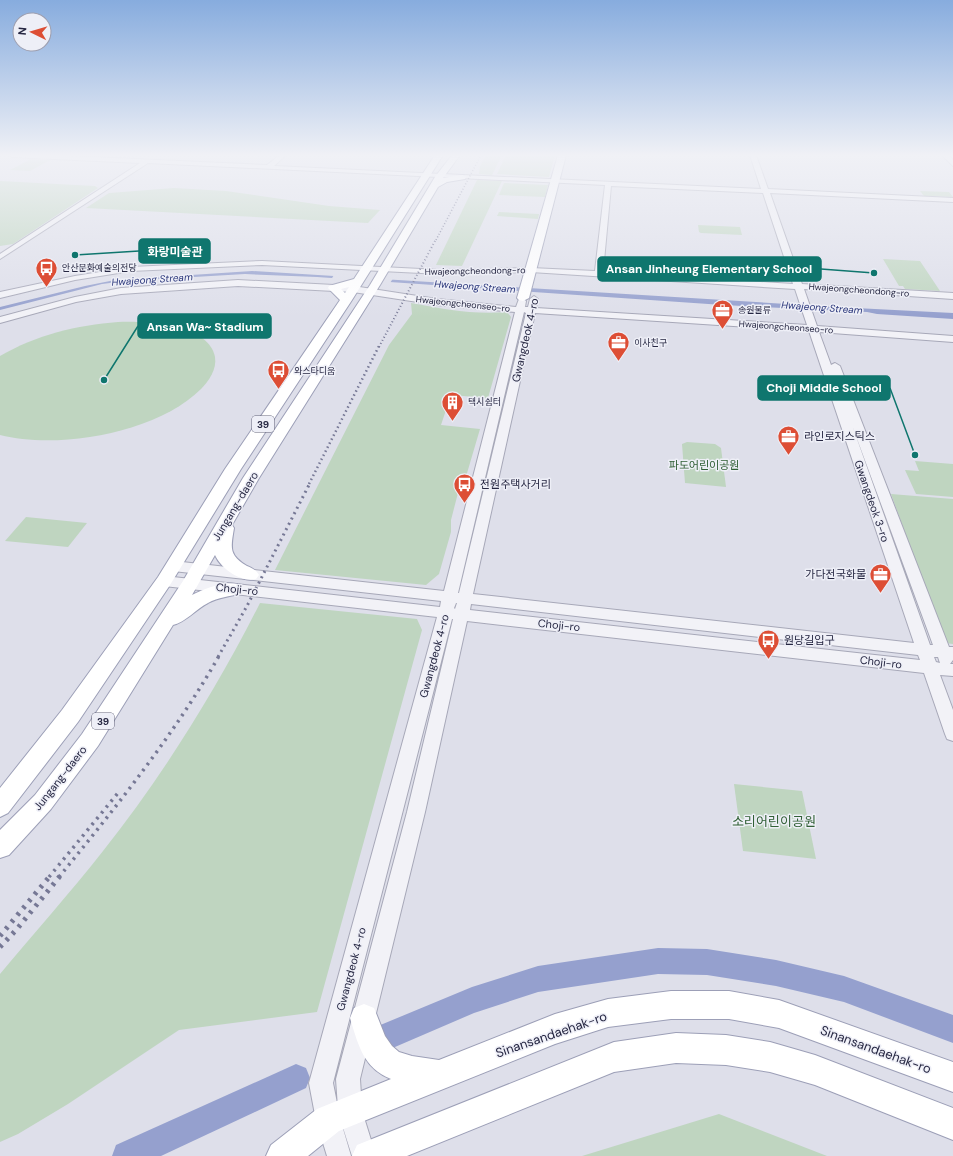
<svg xmlns="http://www.w3.org/2000/svg" width="953" height="1156" viewBox="0 0 953 1156" font-family="'DM Sans','Noto Sans KR',sans-serif">
	<style>
		.green { fill: #bfd5c0 }
		.water { fill: #95a0ce }
		.pier { fill: #dedfea }
		.lines { fill: none; stroke-linecap: round; stroke-linejoin: round }
		.river { fill: #95a0ce; fill-rule: evenodd }
		.minor-casing { stroke: #a7a8b8; stroke-width: 2 }
		.major-casing { stroke: #9c9fb7; stroke-width: 2 }
		.minor { fill: #f2f2f7; fill-rule: evenodd }
		.major { fill: #fff; fill-rule: evenodd }
		.rail-far5 { stroke: #767895; stroke-width: 1.5; stroke-dasharray: 1 2; stroke-linecap: butt }
		.rail-far4 { stroke: #767895; stroke-width: 2; stroke-dasharray: 1 2.5; stroke-linecap: butt }
		.rail-far3 { stroke: #767895; stroke-width: 2.5; stroke-dasharray: 1.5 3; stroke-linecap: butt }
		.rail-far2 { stroke: #767895; stroke-width: 3; stroke-dasharray: 2 4; stroke-linecap: butt }
		.rail-far1 { stroke: #767895; stroke-width: 3.5; stroke-dasharray: 2.5 5; stroke-linecap: butt }
		.rail { stroke: #767895; stroke-width: 5; stroke-dasharray: 3 6; stroke-linecap: butt }
		.labels { text-anchor: middle; stroke-width: 3; stroke-linejoin: round; paint-order: stroke }
		.far-poi-label { font-size: 9px; fill: #262742; stroke: #eeeff7; text-anchor: start }
		.far-street-label { font-size: 9px; fill: #262742; stroke: #eeeff7 }
		.far-water-label { font-size: 10px; font-style: italic; fill: #2b377b; stroke: #eeeff7 }
		.shield { fill: #eeeff7; stroke: #626378; stroke-width: 1 }
		.shield-label { font-size: 10px; font-weight: bold; fill: #262742 }
		.street-label { font-size: 11px; fill: #262742; stroke: #eeeff7 }
		.poi-label { font-size: 11px; fill: #262742; stroke: #eeeff7; text-anchor: start }
		.park-label { font-size: 11px; fill: #316036; stroke: #eeeff7 }
		.near-park-label { font-size: 13px; fill: #316036; stroke: #eeeff7 }
		.near-street-label { font-size: 13px; fill: #262742; stroke: #eeeff7 }
		.leader { fill: none; stroke: #0f766e; stroke-width: 1.5 }
		.callout-dot { fill: #0f766e; stroke: #eeeff7; stroke-width: 1.5 }
		.callout { fill: #0f766e; stroke: #0f766e; stroke-width: 1.5 }
		.callout-label { font-size: 12px; text-anchor: middle; font-weight: bold; fill: #fff }
	</style>
	<rect width="100%" height="100%" fill="#dedfea"/>
	<!-- green -->
	<g class="green">
		<polygon points="486,155 502,155 492,175 479,174 480,166"/>
		<polygon points="506,155 555,155 549,177 497,174"/>
		<polygon points="31,159 50,160 30,171 10,170"/>
		<polygon points="477,180 502,181 462,266 436,265"/>
		<polygon points="0,181 95,186 98,188 13,244 0,246"/>
		<polygon points="504,183 548,185 545,197 499,195"/>
		<polygon points="174,188 226,191 329,206 380,210 368,223 86,208 109,193"/>
		<polygon points="920,191 949,192 953,197 924,196"/>
		<polygon points="499,212 539,214 538,219 497,216"/>
		<polygon points="698,225 740,227 742,235 701,233 699,232"/>
		<polygon points="883,259 920,261 940,291 905,289 903,286 899,286"/>
		<path d="M411,303C443,309 474,315 507,312L511,317L488,398L451,395L441,425L480,429L465,480L459,489L451,520V532L439,574L426,585L275,570L389,345L412,314Z"/>
		<path d="M118,322C145,321 208,323 215,357C217,369 209,381 201,389C157,433 58,450 0,435V356C36,335 77,325 118,322Z"/>
		<polygon points="687,442 715,444 721,448 726,487 685,483 682,444"/>
		<polygon points="915,461 953,464 953,497 916,494 905,470 919,471"/>
		<polygon points="891,494 953,499 953,644 945,643"/>
		<polygon points="26,517 87,523 68,547 5,541"/>
		<path d="M260,603L417,619L422,630L317,1012L179,1030L68,1104L18,1134L0,1142V974C34,933 70,893 103,851C164,774 216,690 260,603Z"/>
		<polygon points="734,784 802,791 816,859 743,851"/>
		<polygon points="719,1114 827,1156 582,1156"/>
	</g>
	<!-- water -->
	<polygon class="water" points="252,271 836,307 953,313 953,319 877,314 867,312 723,305 317,277 245,274 126,281 102,284 0,310 0,307 85,286 115,280"/>
	<!-- pier -->
	<polygon class="pier" points="335,273 394,277 390,283 331,280"/>
	<g class="lines">
		<!-- river -->
		<g class="river">
			<polygon points="658,948 707,949 776,960 844,976 953,1015 953,1043 844,1002 776,986 707,975 658,974 538,992 474,1013 388,1050 378,1046 374,1036 378,1026 472,987 538,966"/>
			<polygon points="296,1064 306,1068 310,1078 306,1088 161,1156 112,1156 116,1145"/>
		</g>
		<defs>
			<g id="minor">
				<path d="M9,155H48L267,165L280,155H286L274,166L761,189L750,155H756L768,189L953,198V202L770,193L802,284L953,293V299L804,289L817,326L953,336V342L819,332L831,365L835,363L840,366L949,647H953V660L950,664H953V676L940,675L953,710V741L947,739L945,734L924,673L467,621L425,812L360,1079L362,1111L376,1156H352L339,1115L351,1156H327L316,1120L309,1083L437,617L164,586L159,584L157,581L159,578L164,576L440,607L441,601L173,571L168,569L166,566L168,563L173,561L444,591L515,312L437,305L353,292L238,286L121,294L76,302L0,323V317L75,297L121,288L238,280L353,286L437,299L516,307L519,299L522,298L526,301L525,307H528L530,299L534,296L538,299L536,308L807,325L795,289L531,272L441,274L262,265L131,271L75,280L0,298V292L75,276L131,267L262,261L441,270L531,268L595,271L605,185L148,163L0,259V254L140,163L12,157ZM611,186L763,193L793,284L603,272ZM524,312L526,313L459,593H458ZM535,313L809,331L914,643L473,594ZM852,425L933,645H930ZM456,603H457L455,609L454,608ZM471,604L918,655L920,660L470,610ZM452,619H453L407,812L336,1079L338,1108L333,1083ZM934,657H938L940,663L936,662Z"/>
				<polygon points="942,155 948,155 953,160 953,166"/>
			</g>
			<g id="major">
				<path d="M435,155H443L352,300L241,469L170,585L78,722L8,813L0,817V788L62,710L158,577L225,469L340,300L328,288L329,286L354,279ZM349,287L345,293L341,289Z"/>
				<path d="M452,155H460L443,178L462,175L466,177L465,179L447,182L438,187L380,285L259,478L232,525L234,528C231,547 228,555 247,566C252,568 256,570 259,575L256,579C242,583 221,569 215,555L192,595C205,588 227,580 241,585L244,589L241,593C230,597 218,597 208,603C196,609 186,622 173,625L98,746L51,809L9,855L0,858V830L35,795L82,734L183,581L243,478L370,285L435,177Z"/>
				<polygon points="558,155 566,155 529,298 523,301 519,300 517,298"/>
				<path d="M671,991H729L779,1000L953,1062V1092L779,1028L729,1019H671L608,1027L555,1044L339,1131L308,1156H266L271,1145L317,1109L391,1079C363,1068 358,1044 350,1018L354,1008L364,1004L374,1008L385,1036L392,1046L399,1052L412,1056L439,1060L555,1014L608,999Z"/>
				<polygon points="676,1033 726,1035 770,1042 815,1055 953,1108 953,1140 815,1085 770,1072 726,1065 676,1063 614,1072 407,1156 352,1156 357,1145 614,1042"/>
			</g>
		</defs>
		<!-- minor casing -->
		<use href="#minor" class="minor-casing"/>
		<!-- major casing -->
		<use href="#major" class="major-casing"/>
		<!-- minor -->
		<use href="#minor" class="minor"/>
		<!-- major -->
		<use href="#major" class="major"/>
		<!-- rail-far5 -->
		<polyline class="rail-far5" points="436,240 481,155"/>
		<!-- rail-far4 -->
		<polyline class="rail-far4" points="379,347 436,239"/>
		<!-- rail-far3 -->
		<polyline class="rail-far3" points="309,484 379,346"/>
		<!-- rail-far2 -->
		<polyline class="rail-far2" points="218,657 247,606 310,483"/>
		<!-- rail-far1 -->
		<g class="rail-far1">
			<polyline points="49,877 118,793"/>
			<path d="M59,877C116,807 174,735 219,656"/>
		</g>
		<!-- rail -->
		<g class="rail">
			<polyline points="0,936 50,876"/>
			<polyline points="0,947 17,929 60,876"/>
		</g>
	</g>
	<!-- sky -->
	<linearGradient id="sky" x2="0" y2="1"><stop stop-color="#87acde"/><stop offset="0.49" stop-color="#f0f1f6"/><stop offset="1" stop-color="#f0f1f6" stop-opacity="0"/></linearGradient>
	<rect width="953" height="317" fill="url(#sky)"/>
	<!-- icons -->
	<defs>
		<symbol id="bus-pin" viewBox="-11 -11 22 30"><path d="M0 17L-7.5 6A9.5 9.5 0 1 1 7.5 6Z" fill="#dd4e35" stroke="#eeeff7"/><path d="M-5-6H5V4H4V6H2V4H-2V6H-4V4H-5ZM-3.5-4V0h7V-4ZM-3.5 1.2v1.5H-2V1.2ZM2 1.2v1.5H3.5V1.2Z" fill="#fff"/></symbol>
		<symbol id="office-pin" viewBox="-11 -11 22 30"><path d="M0 17L-7.5 6A9.5 9.5 0 1 1 7.5 6Z" fill="#dd4e35" stroke="#eeeff7"/><path d="M-6-3h4V-5.5h4V-3h4V5H-6ZM-1-4.5V-3h2v-1.5ZM-6 0V1H6V0Z" fill="#fff"/></symbol>
		<symbol id="building-pin" viewBox="-11 -11 22 30"><path d="M0 17L-7.5 6A9.5 9.5 0 1 1 7.5 6Z" fill="#dd4e35" stroke="#eeeff7"/><path d="M-4-6H4V6H1V3H-1V6H-4ZM-2.5-4.3h1.7v1.8h-1.7ZM.8-4.3h1.7v1.8H.8ZM-2.5-1h1.7V.8h-1.7ZM.8-1h1.7V.8H.8Z" fill="#fff"/></symbol>
	</defs>
	<g fill-rule="evenodd">
		<use href="#bus-pin" x="34" y="256" width="25" height="34"/>
		<use href="#office-pin" x="710" y="298" width="25" height="34"/>
		<use href="#office-pin" x="606" y="330" width="25" height="34"/>
		<use href="#bus-pin" x="266" y="358" width="25" height="34"/>
		<use href="#building-pin" x="440" y="390" width="25" height="34"/>
		<use href="#office-pin" x="776" y="424" width="25" height="34"/>
		<use href="#bus-pin" x="452" y="472" width="25" height="34"/>
		<use href="#office-pin" x="868" y="562" width="25" height="34"/>
		<use href="#bus-pin" x="756" y="628" width="25" height="34"/>
	</g>
	<g class="labels">
		<!-- far-poi labels -->
		<g class="far-poi-label">
			<text x="62" y="271">안산문화예술의전당</text>
			<text x="738" y="313">송원물류</text>
			<text x="634" y="346">이사친구</text>
			<text x="294" y="374">와스타디움</text>
			<text x="468" y="405">택시쉼터</text>
		</g>
		<!-- far-street labels -->
		<g class="far-street-label">
			<text transform="translate(475 271) rotate(-1)" y="3">Hwajeongcheondong-ro</text>
			<text transform="translate(859 290) rotate(4)" y="3">Hwajeongcheondong-ro</text>
			<text transform="translate(463 304) rotate(6)" y="3">Hwajeongcheonseo-ro</text>
			<text transform="translate(786 327) rotate(4)" y="3">Hwajeongcheonseo-ro</text>
		</g>
		<!-- far-water labels -->
		<g class="far-water-label">
			<text transform="translate(152 279) rotate(-4)" y="4">Hwajeong Stream</text>
			<text transform="translate(475 286) rotate(4)" y="4">Hwajeong Stream</text>
			<text transform="translate(822 307) rotate(4)" y="4">Hwajeong Stream</text>
		</g>
		<!-- shield labels -->
		<g class="shield">
			<rect x="252" y="416" width="22" height="16" rx="3"/>
			<rect x="92" y="713" width="22" height="16" rx="3"/>
		</g>
		<g class="shield-label">
			<text x="263" y="428">39</text>
			<text x="103" y="725">39</text>
		</g>
		<!-- street labels -->
		<g class="street-label">
			<text transform="translate(525 340) rotate(-77)" y="4">Gwangdeok 4-ro</text>
			<text transform="translate(872 501) rotate(71)" y="4">Gwangdeok 3-ro</text>
			<text transform="translate(235 506) rotate(-59)" y="4">Jungang-daero</text>
			<text transform="translate(237 589) rotate(6)" y="4">Choji-ro</text>
			<text transform="translate(559 625) rotate(6)" y="4">Choji-ro</text>
			<text transform="translate(434 656) rotate(-75)" y="4">Gwangdeok 4-ro</text>
			<text transform="translate(881 662) rotate(7)" y="4">Choji-ro</text>
			<text transform="translate(60 778) rotate(-52)" y="4">Jungang-daero</text>
			<text transform="translate(351 969) rotate(-75)" y="4">Gwangdeok 4-ro</text>
		</g>
		<!-- poi labels -->
		<g class="poi-label">
			<text x="804" y="440">라인로지스틱스</text>
			<text x="480" y="488">전원주택사거리</text>
			<text x="866" y="578" text-anchor="end">가다전국화물</text>
			<text x="784" y="644">원당길입구</text>
		</g>
		<!-- park labels -->
		<g class="park-label">
			<text x="704" y="469">파도어린이공원</text>
		</g>
		<!-- near-park labels -->
		<g class="near-park-label">
			<text x="774" y="826">소리어린이공원</text>
		</g>
		<!-- near-street labels -->
		<g class="near-street-label">
			<text transform="translate(551 1034) rotate(-19)" y="5">Sinansandaehak-ro</text>
			<text transform="translate(876 1049) rotate(20)" y="5">Sinansandaehak-ro</text>
		</g>
	</g>
	<!-- callouts -->
	<path class="leader" d="M75 255L139 251M874 273L821 269M104 380L138 326M915 455L890 388"/>
	<g class="callout-dot">
		<circle cx="75" cy="255" r="4"/>
		<circle cx="874" cy="273" r="4"/>
		<circle cx="104" cy="380" r="4"/>
		<circle cx="915" cy="455" r="4"/>
	</g>
	<g class="callout">
		<rect x="139" y="239" width="71" height="24" rx="4"/>
		<rect x="598" y="257" width="223" height="24" rx="4"/>
		<rect x="138" y="314" width="133" height="24" rx="4"/>
		<rect x="758" y="376" width="132" height="24" rx="4"/>
	</g>
	<g class="callout-label">
		<text x="175" y="256">화랑미술관</text>
		<text x="709" y="273">Ansan Jinheung Elementary School</text>
		<text x="205" y="331">Ansan Wa~ Stadium</text>
		<text x="824" y="392">Choji Middle School</text>
	</g>
	<!-- north arrow -->
	<g transform="translate(32 32) rotate(275)"><circle r="19" fill="#eeeff7" stroke="#9e9faf"/>
	<path d="M0-3L7 15L0 10L-7 15Z" fill="#dd4e35"/>
	<text y="-6" font-size="11" font-weight="bold" text-anchor="middle" fill="#262742">N</text>
	</g>
</svg>
